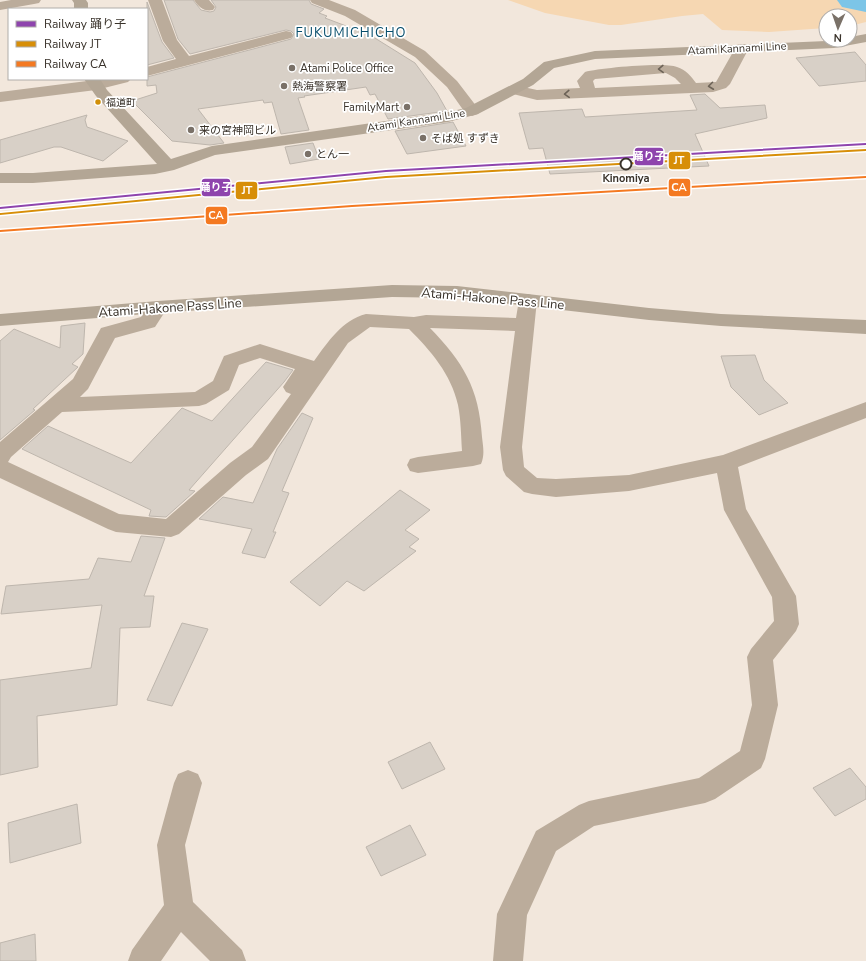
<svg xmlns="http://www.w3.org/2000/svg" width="866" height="961" viewBox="0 0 866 961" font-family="'Nunito Sans','Noto Sans JP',sans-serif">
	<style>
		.green { fill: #f6d7b2 }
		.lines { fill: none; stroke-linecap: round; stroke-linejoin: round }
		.river { fill: #7cc5e7; fill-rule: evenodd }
		.building { fill: #d8d0c7; stroke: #beb6ad }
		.minor { fill: #bbac9b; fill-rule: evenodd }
		.major { fill: #b3a695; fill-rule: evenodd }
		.rail-1-casing { stroke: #fff; stroke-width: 3 }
		.rail-2-casing { stroke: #fff; stroke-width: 3 }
		.rail-3-casing { stroke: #fff; stroke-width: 3 }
		.rail-1 { fill: #8e44ad; fill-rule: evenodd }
		.rail-2 { fill: #d78e08; fill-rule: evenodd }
		.rail-3 { fill: #f47921; fill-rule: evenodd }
		.oneway { stroke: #6d6357 }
		.poi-dot { fill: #7a7168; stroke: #fff; stroke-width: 1.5 }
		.bus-dot { fill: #d18f08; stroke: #fff; stroke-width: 1.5 }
		.stop-dot { fill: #fff; stroke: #39322a; stroke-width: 2 }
		.labels { text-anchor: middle; stroke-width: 3.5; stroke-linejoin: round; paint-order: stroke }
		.far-bus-label { font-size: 10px; fill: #39322a; stroke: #fff; text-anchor: start }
		.far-street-label { font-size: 11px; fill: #39322a; stroke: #fff }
		.far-poi-label { font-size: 11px; fill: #39322a; stroke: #fff; text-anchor: start }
		.far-stop-label { font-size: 11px; font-weight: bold; fill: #39322a; stroke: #fff }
		.far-quarter-label { font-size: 13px; letter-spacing: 1px; fill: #064d6b; stroke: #fff }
		.street-label { font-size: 13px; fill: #39322a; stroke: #fff }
		.line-badge { stroke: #fff; stroke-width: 1.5 }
		.badge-label { font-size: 11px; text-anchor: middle; font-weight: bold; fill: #fff }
	</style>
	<rect width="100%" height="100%" fill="#f2e7dc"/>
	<!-- green -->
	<polygon class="green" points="508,0 866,0 866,22 850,26 850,16 826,16 826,28 769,32 722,30 703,14 682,16 621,25 609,25 545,13"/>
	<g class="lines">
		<!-- river -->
		<polygon class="river" points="837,0 866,0 866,12 842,7"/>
	</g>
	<!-- building -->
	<g class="building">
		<polygon points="164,0 193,0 201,10 210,12 214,11 216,7 211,0 309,0 311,4 324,9 319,13 327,16 325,18 370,35 415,63 437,93 447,111 388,119 375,94 370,95 366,87 304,96 305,97 298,98 309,130 281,134 272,102 264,103 263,100 198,109 224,143 210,145 172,141 132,101 157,93 156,85 147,86 147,77 291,39 294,34 291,31 286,30 190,54 178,39"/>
		<polygon points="147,2 162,42 174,58 147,65"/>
		<polygon points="855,52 866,65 866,81 819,86 796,58"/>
		<polygon points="705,94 720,108 765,105 767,118 695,134 709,166 550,174 543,148 529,149 519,113 582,109 585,117 697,110 690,95"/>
		<polygon points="87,115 85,120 87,127 128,141 103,161 61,147 54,147 0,163 0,140"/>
		<polygon points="453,122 466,146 407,154 395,131"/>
		<polygon points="313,143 319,159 290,164 285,147"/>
		<polygon points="85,323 83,354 72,364 78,367 33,409 35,410 0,440 0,341 14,329 60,348 61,326"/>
		<polygon points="755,355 764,380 788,403 759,415 731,387 721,356"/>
		<polygon points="266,362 293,370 284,382 189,490 195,491 166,517 149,516 151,510 22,449 48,426 131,463 182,408 212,421"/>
		<polygon points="302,413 313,418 282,491 289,493 273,532 276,532 265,558 242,553 252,529 199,519 223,497 253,503 277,449"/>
		<polygon points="400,490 430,510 405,530 419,539 409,547 416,551 364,591 347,581 320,606 290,582"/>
		<polygon points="141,536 165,538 144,596 154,596 150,627 120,628 117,705 37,716 38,767 0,775 0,680 91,668 102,605 1,614 6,586 89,579 98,558 131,562"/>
		<polygon points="182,623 208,629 172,706 147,700"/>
		<polygon points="430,742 445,769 402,789 388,762"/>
		<polygon points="850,768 866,787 866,799 835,816 813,788"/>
		<polygon points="77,804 81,843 10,863 8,823"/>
		<polygon points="410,825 426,855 381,876 366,847"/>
		<polygon points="35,934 36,961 0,961 0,943"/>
	</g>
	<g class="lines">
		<!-- minor -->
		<g class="minor">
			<polygon points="11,0 41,0 39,3 34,4 0,10 0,2"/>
			<polygon points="148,0 162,0 177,40 189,56 286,31 291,32 293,35 291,38 147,76 147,67 176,59 163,41"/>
			<path d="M194,0H209L215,7L213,10C204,12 199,7 194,0Z"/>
			<polygon points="310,0 329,0 355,10 425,51 457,81 480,111 478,114 472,116 466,114 447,87 415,57 345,16 312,3"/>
			<path d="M742,44L747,45L749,48L730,84L726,88L713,92L537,100L509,93L506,90L509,87L514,85L537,90L580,88L577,81L585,72C601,68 663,62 677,67C686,70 691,76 696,83L716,82L737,45ZM666,73L675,78L681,84L595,88L593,81L595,79Z"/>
			<polygon points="103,79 131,79 128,82 96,90 0,102 0,92"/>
			<path d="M528,294L535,296L537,300L522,447L524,467L537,478L556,479L629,475L723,455L866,402V418L738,467L746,509L796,596L799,624L796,631L773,660L778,705L765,759L761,768L715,799L705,803L594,826L556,851L527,915L523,961H493L497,914L536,831L579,805L589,801L699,778L740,751L752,705L747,657L751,649L774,621L772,597L724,510L717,473L629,491L556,497L532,494L524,492L506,476L503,470L500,447L515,331L430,328C463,362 479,388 482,437C483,446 485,455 481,464L473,466L418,473L410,471L407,465L410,459L418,457L462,451C461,436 461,420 458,405C451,374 431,351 409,329L370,327L348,343L268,459L246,475L179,534L171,537L116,532L108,529L0,478V442L73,379L101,328L141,317L151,303L158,301L165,303L168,307L155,327L115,338L88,389L80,397L195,392L213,381L224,356L260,344L314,361C328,342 342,320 366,314L414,317L426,315L516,318L519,300L521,296ZM260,358L295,369L283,387L286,392L291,394L252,447L230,463L166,519L119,514L8,462L11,457L62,412L199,406L206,404L229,390L239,365Z"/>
			<polygon points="188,770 198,774 202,783 185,845 193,902 242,950 246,961 210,961 181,932 161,961 128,961 132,950 164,905 157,845 174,783 178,774"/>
		</g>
		<!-- major -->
		<g class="major">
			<polygon points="72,0 86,0 88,3 88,9 74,9 74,3"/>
			<polygon points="866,34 866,42 834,48 595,59 554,68 533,85 478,114 448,122 215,155 174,170 155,174 33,183 0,183 0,173 33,173 157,164 96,96 84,79 100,79 107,90 171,159 212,146 448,112 466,108 523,79 544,62 595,51 850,40 850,37"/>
			<polygon points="392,285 457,286 649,308 721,314 866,320 866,334 721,326 649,320 457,298 392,297 158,313 0,326 0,314 158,301"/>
		</g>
		<defs>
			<polygon id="rail-1" points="866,143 866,145 386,172 0,209 0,207 386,170"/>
			<polygon id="rail-2" points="866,149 866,151 386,178 0,215 0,213 1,213 386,176"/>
			<polygon id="rail-3" points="866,176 866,178 352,207 0,232 0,230 352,205"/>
		</defs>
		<!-- rail-1 casing -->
		<use href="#rail-1" class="rail-1-casing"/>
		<!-- rail-2 casing -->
		<use href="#rail-2" class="rail-2-casing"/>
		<!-- rail-3 casing -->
		<use href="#rail-3" class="rail-3-casing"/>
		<!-- rail-1 -->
		<use href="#rail-1" class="rail-1"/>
		<!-- rail-2 -->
		<use href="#rail-2" class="rail-2"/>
		<!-- rail-3 -->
		<use href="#rail-3" class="rail-3"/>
	</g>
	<!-- one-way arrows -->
	<defs><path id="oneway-chevron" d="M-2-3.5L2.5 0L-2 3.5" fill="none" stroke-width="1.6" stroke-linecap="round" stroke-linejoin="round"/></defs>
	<g class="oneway">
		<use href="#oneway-chevron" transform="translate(661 69) rotate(178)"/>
		<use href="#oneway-chevron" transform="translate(711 86) rotate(173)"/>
		<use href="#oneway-chevron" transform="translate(567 94) rotate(177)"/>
	</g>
	<!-- markers -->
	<g class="poi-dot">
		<circle cx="292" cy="68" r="4"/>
		<circle cx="284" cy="86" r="4"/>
		<circle cx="407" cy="107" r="4"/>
		<circle cx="191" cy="130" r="4"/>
		<circle cx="423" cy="138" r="4"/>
		<circle cx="308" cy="154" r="4"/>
	</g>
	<circle class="bus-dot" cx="98" cy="102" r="3.5"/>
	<circle class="stop-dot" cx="626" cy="164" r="5.5"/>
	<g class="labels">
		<!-- far-bus labels -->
		<g class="far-bus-label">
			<text x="106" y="106">福道町</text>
		</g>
		<!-- far-street labels -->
		<g class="far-street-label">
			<text transform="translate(737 48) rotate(-3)" y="4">Atami Kannami Line</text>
			<text transform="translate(416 120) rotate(-9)" y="4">Atami Kannami Line</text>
		</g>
		<!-- far-poi labels -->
		<g class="far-poi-label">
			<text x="300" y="72">Atami Police Office</text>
			<text x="292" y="90">熱海警察署</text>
			<text x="399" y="111" text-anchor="end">FamilyMart</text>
			<text x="199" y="134">来の宮神岡ビル</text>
			<text x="431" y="142">そば処 すずき</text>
			<text x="316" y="158">とん一</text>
		</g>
		<!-- far-stop labels -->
		<g class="far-stop-label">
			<text x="626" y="182">Kinomiya</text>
		</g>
		<!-- far-quarter labels -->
		<g class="far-quarter-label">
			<text x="351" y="37">FUKUMICHICHO</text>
		</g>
		<!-- street labels -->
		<g class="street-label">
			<text transform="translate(493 298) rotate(5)" y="5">Atami-Hakone Pass Line</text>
			<text transform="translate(170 307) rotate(-4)" y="5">Atami-Hakone Pass Line</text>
		</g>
	</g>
	<g class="line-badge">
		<rect x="634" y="147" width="30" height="19" rx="4" fill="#8e44ad"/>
		<rect x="668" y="151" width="23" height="19" rx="4" fill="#d78e08"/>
		<rect x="201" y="178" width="30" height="19" rx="4" fill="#8e44ad"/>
		<rect x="668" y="178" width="23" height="19" rx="4" fill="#f47921"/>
		<rect x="235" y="181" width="23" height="19" rx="4" fill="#d78e08"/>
		<rect x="205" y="206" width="23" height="19" rx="4" fill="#f47921"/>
	</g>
	<g class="badge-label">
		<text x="649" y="160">踊り子</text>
		<text x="679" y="164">JT</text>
		<text x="216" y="191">踊り子</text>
		<text x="679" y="191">CA</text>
		<text x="247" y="194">JT</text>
		<text x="216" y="219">CA</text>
	</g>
	<!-- legend -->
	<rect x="8" y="8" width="140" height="72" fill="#ffffff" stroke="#b0adaa"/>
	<rect x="16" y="21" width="20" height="6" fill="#8e44ad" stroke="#b0adaa"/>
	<text x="44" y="28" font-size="12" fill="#39322a">Railway 踊り子</text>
	<rect x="16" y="41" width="20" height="6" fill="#d78e08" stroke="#b0adaa"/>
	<text x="44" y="48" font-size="12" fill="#39322a">Railway JT</text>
	<rect x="16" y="61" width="20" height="6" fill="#f47921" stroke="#b0adaa"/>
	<text x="44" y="68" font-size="12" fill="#39322a">Railway CA</text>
	<!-- north arrow -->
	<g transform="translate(838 28) rotate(182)"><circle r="19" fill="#ffffff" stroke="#b0adaa"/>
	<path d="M0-3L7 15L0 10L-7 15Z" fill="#7a7168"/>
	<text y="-6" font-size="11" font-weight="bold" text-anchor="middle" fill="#39322a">N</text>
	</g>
</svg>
